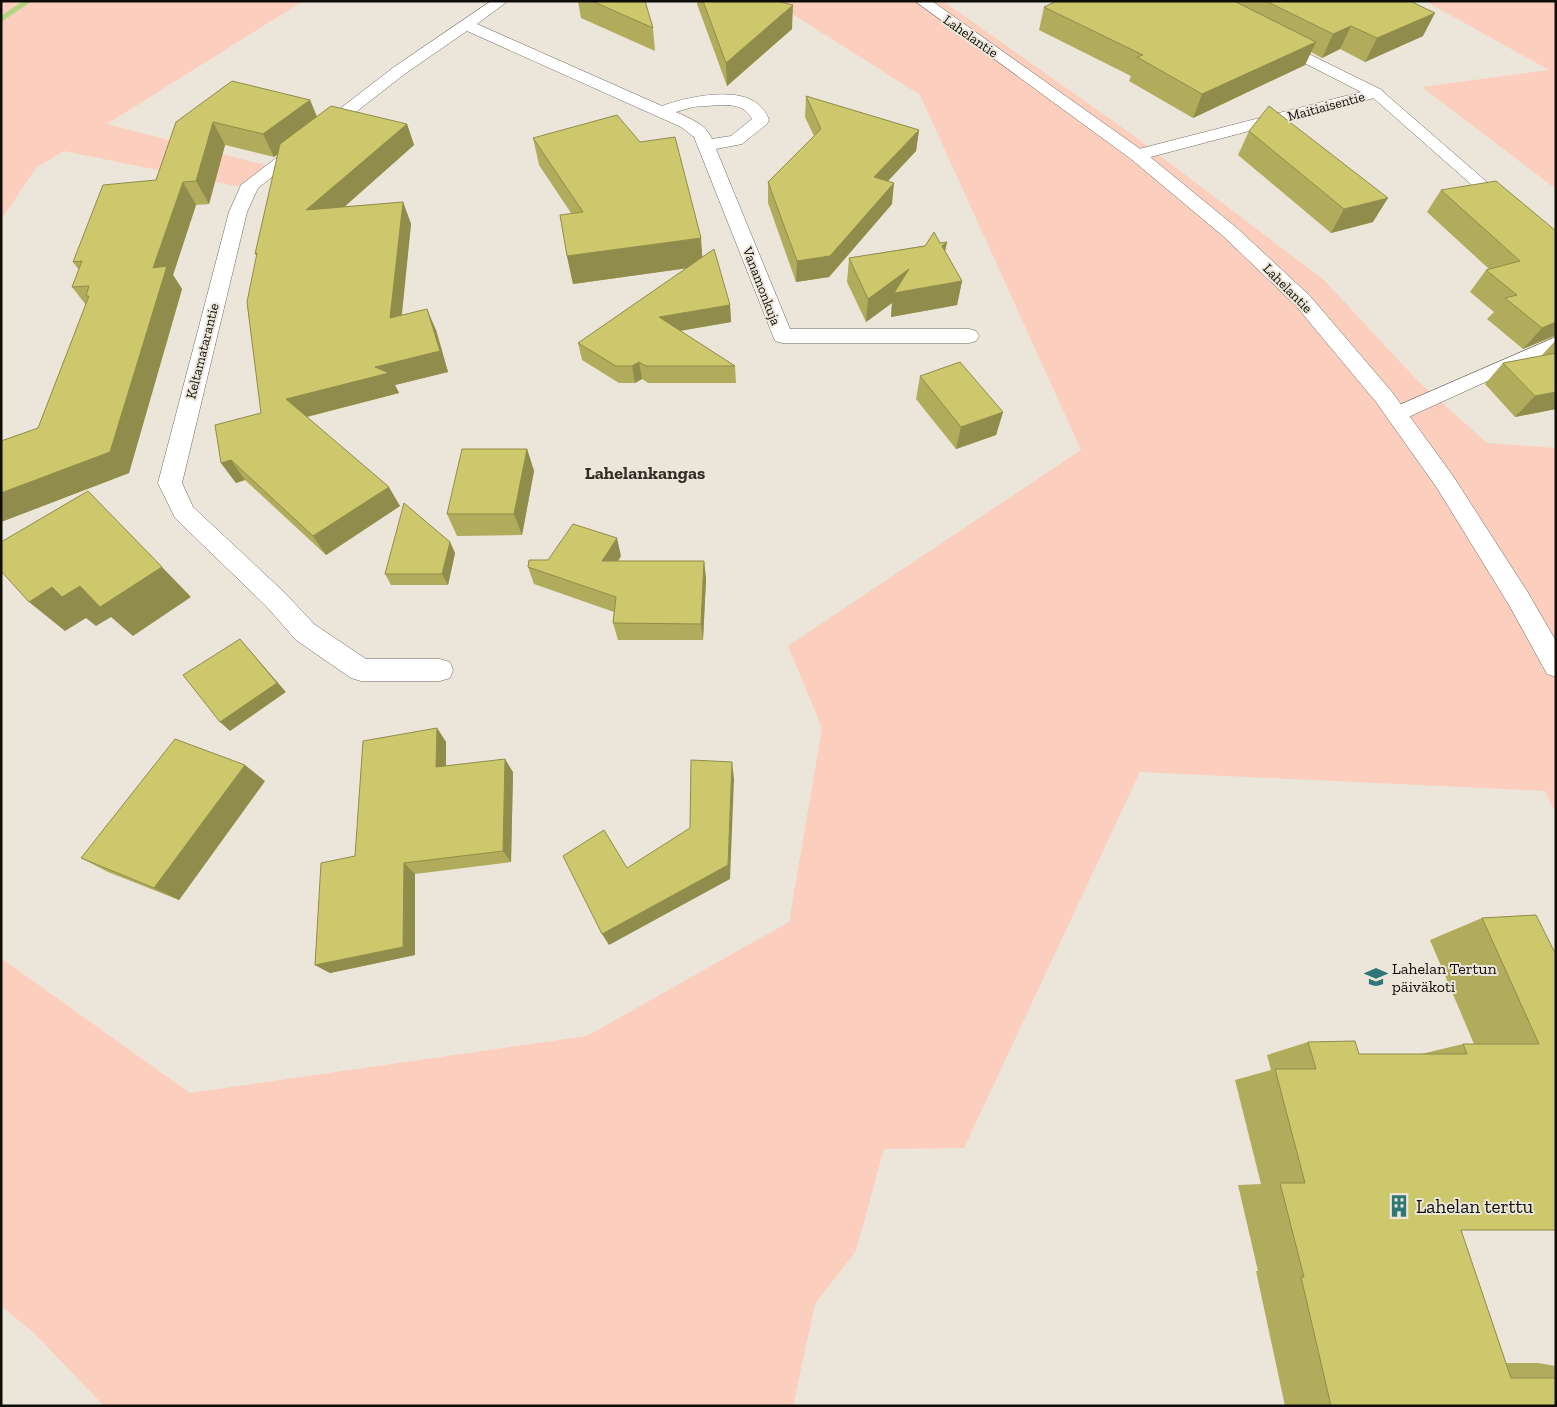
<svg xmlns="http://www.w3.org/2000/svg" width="1557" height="1407" viewBox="0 0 1557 1407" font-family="'Zilla Slab',serif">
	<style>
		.green { fill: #fbcebd }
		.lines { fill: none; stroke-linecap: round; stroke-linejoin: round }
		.stream { fill: #b2d582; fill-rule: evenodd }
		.lane-casing { stroke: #6d685e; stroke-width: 1 }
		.street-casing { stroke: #6d685e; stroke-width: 1 }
		.secondary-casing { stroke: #6d685e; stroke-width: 1 }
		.lane { fill: #fff; fill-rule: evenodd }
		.street { fill: #fff; fill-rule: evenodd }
		.secondary { fill: #fff; fill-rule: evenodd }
		.wall { fill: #b0ac5c }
		.shaded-wall { fill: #908c4b }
		.building { fill: #cdc86b; stroke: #908c4b }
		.labels { text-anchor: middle; stroke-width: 4; stroke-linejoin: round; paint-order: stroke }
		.far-street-label { font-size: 14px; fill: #0f0d09; stroke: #ece6da }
		.poi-label { font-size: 16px; fill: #0f0d09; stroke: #ece6da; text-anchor: start }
		.neighbourhood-label { font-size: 18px; font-weight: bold; fill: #332e25; stroke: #ece6da }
		.near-poi-label { font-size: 19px; fill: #0f0d09; stroke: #ece6da; text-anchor: start }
	</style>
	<rect width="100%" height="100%" fill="#ece6da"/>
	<!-- green -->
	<g class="green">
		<polygon points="1,1 18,1 14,5 20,1 303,1 107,124 269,166 241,187 64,151 36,168 1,220"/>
		<polygon points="772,1 943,1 1130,133 1324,280 1418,381 1487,443 1556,448 1556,814 1545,791 1140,772 964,1148 884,1149 856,1251 815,1304 793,1406 104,1406 32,1331 1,1306 1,958 190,1093 587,1036 789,922 822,728 788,646 1081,450 920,95"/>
		<polygon points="1425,1 1556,1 1556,189 1422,87 1549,70"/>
	</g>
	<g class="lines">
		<!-- stream -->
		<polygon class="stream" points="23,1 32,1 1,22 1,16"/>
		<defs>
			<g id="lane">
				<polygon points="1376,89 1381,90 1510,202 1512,205 1510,208 1498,208 1371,96 1369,93 1371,90"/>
				<polygon points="1556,337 1556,350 1404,419 1397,421 1390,419 1387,414 1390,409"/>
			</g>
			<g id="street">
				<path d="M491,1H508L477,24L662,106C687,97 736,86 758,104C763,108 767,114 769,120L767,124L742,144L716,149L790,329H969L976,331L979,336L976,341L969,343H782L775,341L694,137L681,127L467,31L406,73L258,188L247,212L182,483L193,507L284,592L314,624L366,659H440L450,662L453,670L450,678L440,681H361L351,678L296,640L266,606L175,518L158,483L229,212L241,185L394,67ZM721,105C734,105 745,106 752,119L731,136L712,139C706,124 689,118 676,112L693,107Z"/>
				<polygon points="1274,37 1382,90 1384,93 1382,96 1143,159 1137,160 1131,159 1128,155 1131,151 1361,92 1269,45 1266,42 1269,39"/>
			</g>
			<polygon id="secondary" points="915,1 932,1 1143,151 1237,228 1310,296 1392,392 1453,476 1527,591 1556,641 1556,677 1547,674 1509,605 1437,488 1376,402 1296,306 1223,236 1131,159"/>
		</defs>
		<!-- lane casing -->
		<use href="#lane" class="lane-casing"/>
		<!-- street casing -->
		<use href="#street" class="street-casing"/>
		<!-- secondary casing -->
		<use href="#secondary" class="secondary-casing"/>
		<!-- lane -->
		<use href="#lane" class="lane"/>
		<!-- street -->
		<use href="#street" class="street"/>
		<!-- secondary -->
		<use href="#secondary" class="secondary"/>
	</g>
	<!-- wall -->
	<g class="wall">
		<polygon points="578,1 645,1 653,28 655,51 581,18"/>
		<polygon points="697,1 777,1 792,29 727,86 697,4"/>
		<polygon points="1057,1 1410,1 1423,36 1365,62 1340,49 1322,58 1311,52 1305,65 1193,118 1129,81 1131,76 1039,30 1044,7"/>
		<polygon points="806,96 919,130 916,151 888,181 892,204 829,277 796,282 768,203 768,182 814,136 805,117"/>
		<polygon points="310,100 317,117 407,124 414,145 344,207 403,202 411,224 402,315 436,330 448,372 395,385 399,393 307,417 400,506 326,555 245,480 236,483 221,463 261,413 256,255 255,254 278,154 274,157 225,145 209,204 196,205 173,275 182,289 129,473 1,522 1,441 38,428 86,305 72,287 79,270 73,262 156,180 176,122"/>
		<polygon points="1249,131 1373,222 1331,233 1238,155"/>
		<polygon points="533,138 703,257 730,305 731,322 680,331 735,366 736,383 648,383 642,379 635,383 619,383 582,360 578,343 687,268 573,284 567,256 571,213 539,165"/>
		<polygon points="1441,190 1556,231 1556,336 1523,349 1487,319 1494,312 1470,292 1486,270 1489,269 1427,212"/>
		<polygon points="947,242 945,251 962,281 957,305 891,317 892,303 866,322 847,282 849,258"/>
		<polygon points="1556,340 1556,409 1515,417 1485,384 1503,363 1541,356"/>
		<polygon points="920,376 1003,412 996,435 956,449 916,399"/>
		<polygon points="527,449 534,471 522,535 457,536 447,514"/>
		<polygon points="450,542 455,553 448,585 391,585 385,574"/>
		<polygon points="621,556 618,561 704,561 706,579 703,640 618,640 613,623 614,612 534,584 528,567 548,560"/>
		<polygon points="437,728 446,742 446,766 513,772 511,862 415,874 415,955 330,973 315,965 355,856"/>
		<polygon points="265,781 179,900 108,872 81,858"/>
		<polygon points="1536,915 1556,1230 1461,1230 1506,1363 1538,1363 1556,1366 1556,1406 1285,1406 1256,1271 1258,1271 1238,1185 1261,1184 1235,1080 1271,1070 1267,1055 1308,1042 1359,1054 1421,1054 1463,1044 1474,1044 1430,940 1482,918"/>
	</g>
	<!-- shaded-wall -->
	<g class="shaded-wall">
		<polygon points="793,5 792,29 727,86 726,63"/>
		<polygon points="1435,13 1423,36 1365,62 1377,38"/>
		<polygon points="1351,26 1340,49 1322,58 1333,34"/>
		<polygon points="1316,42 1305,65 1193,118 1202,94"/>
		<polygon points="310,100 319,122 274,157 263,134"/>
		<polygon points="213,122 225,145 209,204 196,181"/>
		<polygon points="407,124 414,145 316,232 306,210"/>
		<polygon points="919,130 916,151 872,198 874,177"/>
		<polygon points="183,182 196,205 173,275 182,289 129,473 1,522 1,493 153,268"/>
		<polygon points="894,183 892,204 829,277 796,282 797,261"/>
		<polygon points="1388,198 1373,222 1331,233 1344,209"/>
		<polygon points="403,202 411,224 399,339 390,318"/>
		<polygon points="701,238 703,266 573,284 567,256"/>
		<polygon points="947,242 942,266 942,246"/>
		<polygon points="909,269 962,281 957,305 891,317 892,303 866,322 868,299"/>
		<polygon points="730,305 731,322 661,334 659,317"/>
		<polygon points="427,309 436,330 448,372 395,385 399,393 298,419 286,399 375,367"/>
		<polygon points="1556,322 1555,335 1523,349 1542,328"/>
		<polygon points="639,362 642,379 635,383 632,366"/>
		<polygon points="1556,392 1556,409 1515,417 1535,396"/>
		<polygon points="1003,412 996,435 956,449 961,427"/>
		<polygon points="527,449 534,471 522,535 514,514"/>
		<polygon points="231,460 245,480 236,483 221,463"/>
		<polygon points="389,487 400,506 326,555 313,536"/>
		<polygon points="617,538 621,556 607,578 602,561"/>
		<polygon points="450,542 455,553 448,585 442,574"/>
		<polygon points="704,561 706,579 703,640 701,624"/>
		<polygon points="162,567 191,597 133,636 111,617 96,626 86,618 65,631 29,602 52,587"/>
		<polygon points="240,639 286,692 230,731 220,722"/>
		<polygon points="437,728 446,742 446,780 436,767"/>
		<polygon points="505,759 513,772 511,862 503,851"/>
		<polygon points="732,762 734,779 730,879 609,945 602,934 728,865"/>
		<polygon points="245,765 265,781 179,900 154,888"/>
		<polygon points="404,863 415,874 415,955 330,973 315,965"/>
	</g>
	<!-- building -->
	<g class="building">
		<polygon points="592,1 645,1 653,28"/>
		<polygon points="703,1 777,1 793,5 726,63"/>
		<polygon points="1057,1 1234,1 1316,42 1202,94 1137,57 1143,55 1044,7"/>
		<polygon points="1266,1 1410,1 1435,13 1377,38 1351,26 1333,34"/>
		<polygon points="232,81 310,100 263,134 213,122 196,181 183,182 153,268 167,266 110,452 1,493 1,441 38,428 89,296 86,296 89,286 72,287 82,261 73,262 103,185 156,180 176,122"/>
		<polygon points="806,96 919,130 874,177 894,183 830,256 797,261 768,182 821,129"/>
		<polygon points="331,106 407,124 306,210 403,202 390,318 427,309 440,351 375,367 389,373 286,399 389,487 313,536 231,460 221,463 215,425 261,413 247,302 257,253 255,254 280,144"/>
		<polygon points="1269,106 1388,198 1344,209 1249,131"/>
		<polygon points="617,115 640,142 675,137 701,238 567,256 560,215 583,212 533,138"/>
		<polygon points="1496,181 1556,231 1556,322 1542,328 1505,298 1517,295 1486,270 1520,261 1441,190"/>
		<polygon points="934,232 940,243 947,242 942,246 962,281 894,293 909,269 868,299 849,258 925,246"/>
		<polygon points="714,249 730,305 659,317 735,366 646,366 639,362 632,366 616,366 578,343"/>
		<polygon points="1556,353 1556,392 1535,396 1503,363"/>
		<polygon points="960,362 1003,412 961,427 920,376"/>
		<polygon points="462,449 527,449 514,514 447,514"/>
		<polygon points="88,491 162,567 100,607 80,586 62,597 52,587 29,602 1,571 1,542"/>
		<polygon points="404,503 450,542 442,574 385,574"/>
		<polygon points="573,524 617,538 602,561 704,561 701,624 613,623 616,597 528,567 529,560 548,560"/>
		<polygon points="240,639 277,683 220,722 183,675"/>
		<polygon points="437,728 436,767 505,759 503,851 404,863 403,947 315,965 321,863 355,856 363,741"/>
		<polygon points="175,739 245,765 154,888 81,858"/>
		<polygon points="691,760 732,762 728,865 602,934 563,856 604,830 627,868 690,828"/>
		<polygon points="1536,915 1556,955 1556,1230 1461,1230 1511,1378 1556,1378 1556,1406 1331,1406 1301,1277 1304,1277 1280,1183 1305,1183 1275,1069 1316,1069 1308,1042 1355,1041 1359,1054 1467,1054 1463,1044 1539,1044 1482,918"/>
	</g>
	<!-- icons -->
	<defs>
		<symbol id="school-bare" viewBox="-9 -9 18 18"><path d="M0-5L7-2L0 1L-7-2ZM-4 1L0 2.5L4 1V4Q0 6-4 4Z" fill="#2e7775" stroke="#ece6da" stroke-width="2.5" paint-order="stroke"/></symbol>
		<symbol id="building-bare" viewBox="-9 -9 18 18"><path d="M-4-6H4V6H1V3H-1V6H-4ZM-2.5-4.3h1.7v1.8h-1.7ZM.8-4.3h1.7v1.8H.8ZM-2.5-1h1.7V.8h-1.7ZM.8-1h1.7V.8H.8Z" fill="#2e7775" stroke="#ece6da" stroke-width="2.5" paint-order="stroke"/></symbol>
	</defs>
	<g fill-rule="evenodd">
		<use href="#school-bare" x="1360" y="961" width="32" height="32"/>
		<use href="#building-bare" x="1383" y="1190" width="32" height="32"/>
	</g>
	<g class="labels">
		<!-- far-street labels -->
		<g class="far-street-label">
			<text transform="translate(971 36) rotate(35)" y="5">Lahelantie</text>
			<text transform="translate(1326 106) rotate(-15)" y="5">Maitiaisentie</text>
			<text transform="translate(762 286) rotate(69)" y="5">Vanamonkuja</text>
			<text transform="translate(1288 288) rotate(45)" y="5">Lahelantie</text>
			<text transform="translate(202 351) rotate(-76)" y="5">Keltamatarantie</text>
		</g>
		<!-- poi labels -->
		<g class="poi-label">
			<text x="1392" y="974">Lahelan Tertun<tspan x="1392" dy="18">päiväkoti</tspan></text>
		</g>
		<!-- neighbourhood labels -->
		<g class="neighbourhood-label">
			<text x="645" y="479">Lahelankangas</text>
		</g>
		<!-- near-poi labels -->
		<g class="near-poi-label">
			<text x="1416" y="1213">Lahelan terttu</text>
		</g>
	</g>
	<!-- border -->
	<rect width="1557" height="1407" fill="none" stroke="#0f0d09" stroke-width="5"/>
</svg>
